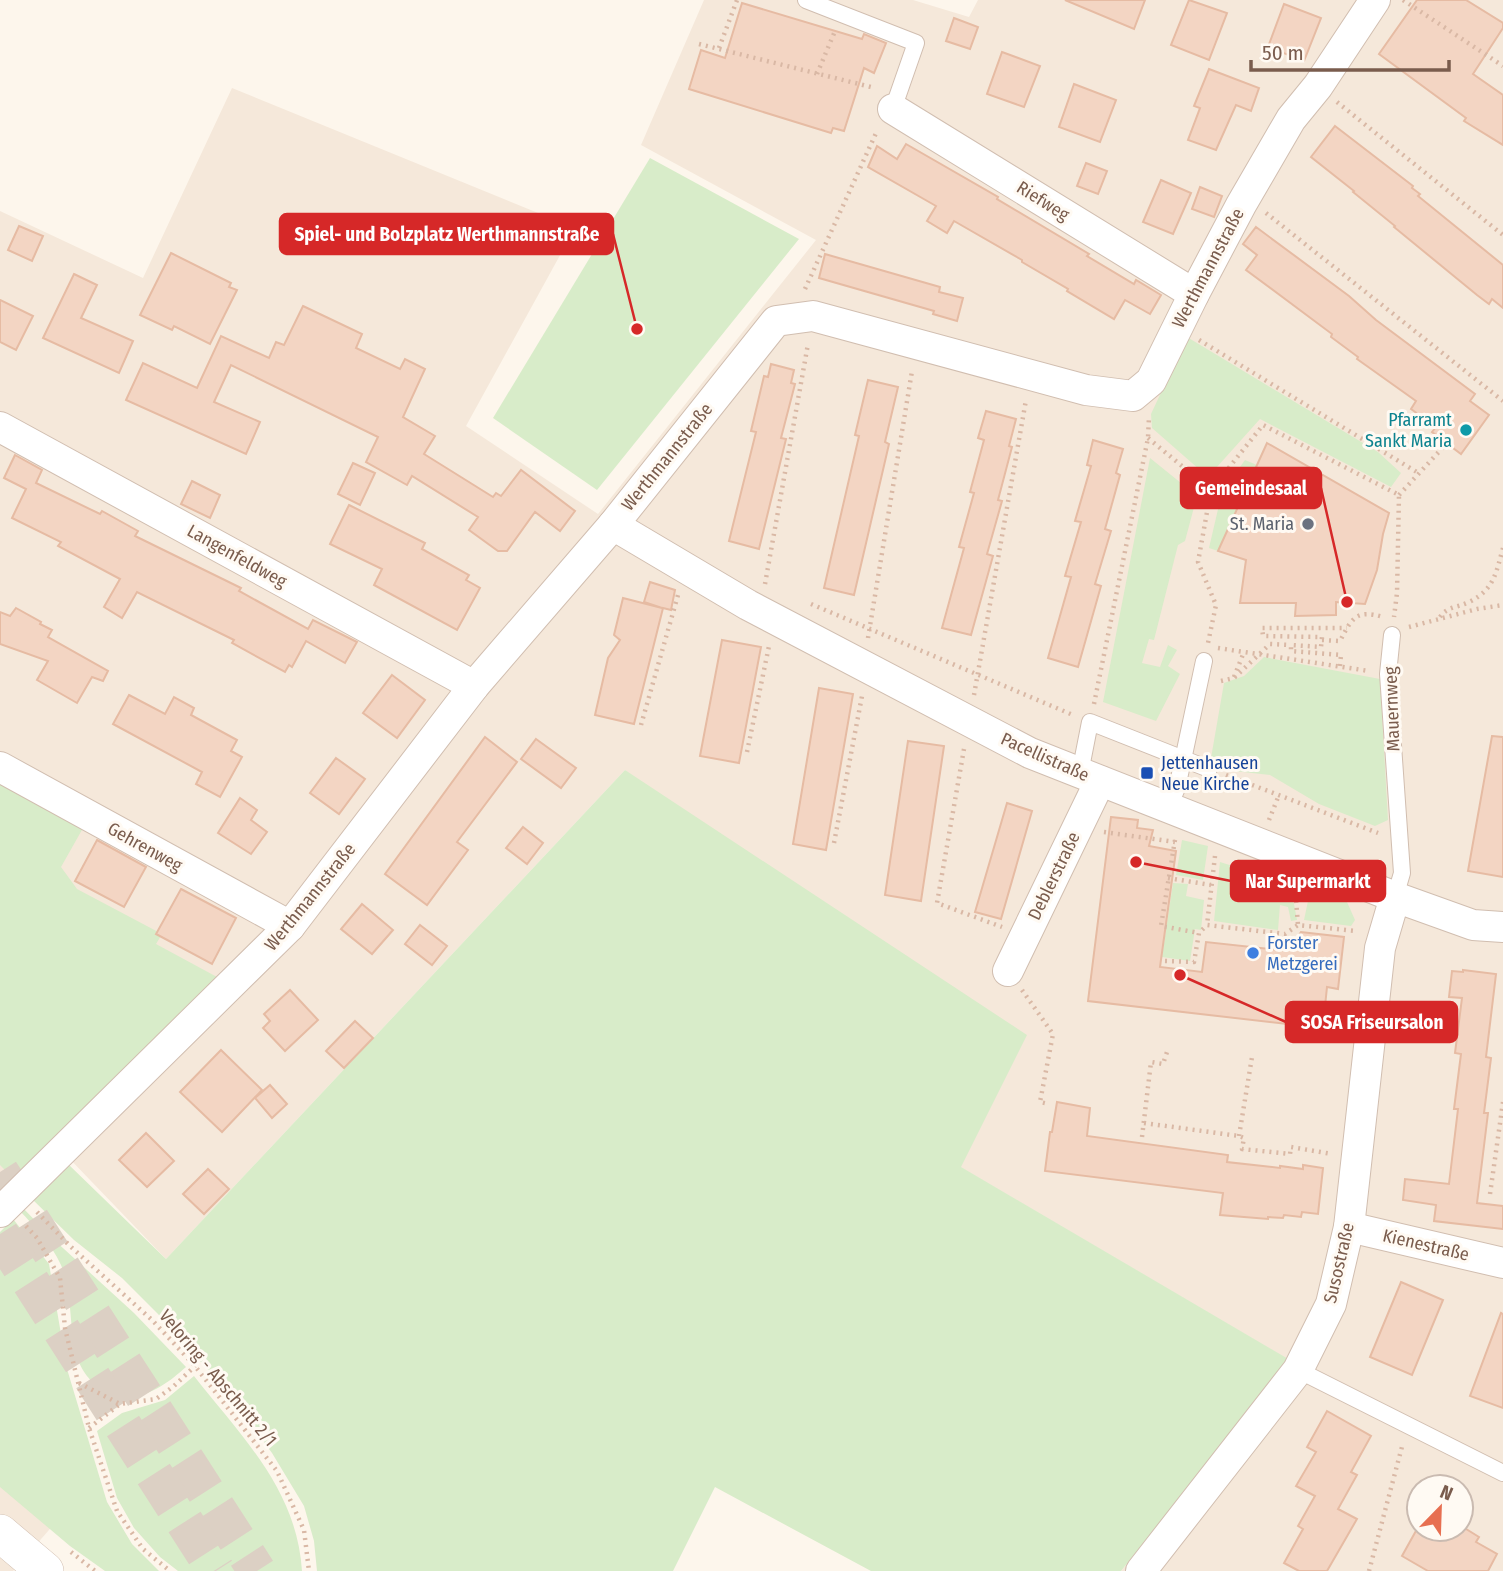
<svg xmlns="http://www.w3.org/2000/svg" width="1503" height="1571" viewBox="0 0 1503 1571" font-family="'Fira Sans Condensed',sans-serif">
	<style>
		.residential { fill: #f5e8da; fill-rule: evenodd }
		.green { fill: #d8ecc9 }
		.building { fill: #f3d5c3; stroke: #e6bba3; stroke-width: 2 }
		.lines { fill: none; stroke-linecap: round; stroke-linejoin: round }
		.trunk-tunnel { stroke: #dcd0c4; stroke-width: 38; stroke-dasharray: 38 19; stroke-linecap: butt }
		.service-casing { stroke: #d1beb0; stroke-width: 18 }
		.minor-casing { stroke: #d1beb0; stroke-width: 32 }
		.tertiary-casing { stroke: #d1beb0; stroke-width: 38 }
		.path { stroke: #d9b8a5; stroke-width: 4.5; stroke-dasharray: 2 5; stroke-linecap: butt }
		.service { stroke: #fff; stroke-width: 16 }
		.minor { stroke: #fff; stroke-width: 30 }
		.tertiary { stroke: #fff; stroke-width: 37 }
		.culture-dot { fill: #0f9aa8; stroke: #fffaf3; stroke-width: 2.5 }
		.worship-dot { fill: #6b7280; stroke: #fffaf3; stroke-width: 2.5 }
		.transit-dot { fill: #1a4fb4; stroke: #fffaf3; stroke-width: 2.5 }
		.shop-dot { fill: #3f7fe0; stroke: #fffaf3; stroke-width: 2.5 }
		.labels { text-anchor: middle; stroke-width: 6; stroke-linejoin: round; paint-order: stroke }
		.street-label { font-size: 18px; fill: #7a5c4d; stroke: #fffaf3 }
		.culture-label { font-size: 18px; fill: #0d838f; stroke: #fffaf3; text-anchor: end }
		.worship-label { font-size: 18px; fill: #5b616d; stroke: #fffaf3; text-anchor: end }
		.transit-label { font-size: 18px; fill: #164399; stroke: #fffaf3; text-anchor: start }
		.shop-label { font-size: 18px; fill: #366cbe; stroke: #fffaf3; text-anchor: start }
		.leader { fill: none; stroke: #d62828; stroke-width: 2.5 }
		.callout-dot { fill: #d62828; stroke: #fffaf3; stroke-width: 2.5 }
		.callout { fill: #d62828; stroke: #d62828; stroke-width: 2.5 }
		.callout-label { font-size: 19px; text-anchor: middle; font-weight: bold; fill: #fff }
	</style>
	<rect width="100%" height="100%" fill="#fdf6ec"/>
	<!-- residential -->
	<g class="residential">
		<path d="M704,0H913L969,17L978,0H1503V1571H1121L1289,1360L960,1167L625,770L166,1259L66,1155L0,1227V211L143,278L232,88L575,228L466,426L598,514L816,240L641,145ZM1419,1487H1461V1529H1419Z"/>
		<polygon points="0,1463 63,1514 13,1571 0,1571"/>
	</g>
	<!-- green -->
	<g class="green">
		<polygon points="650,158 799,239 597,490 493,418"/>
		<polygon points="1187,337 1378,452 1401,473 1391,487 1260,419 1208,477 1152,428 1151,414"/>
		<polygon points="1150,458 1197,496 1185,541 1178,545 1154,640 1149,639 1142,663 1160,667 1168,645 1177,650 1168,666 1180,674 1156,721 1103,702"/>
		<polygon points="1245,460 1257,465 1218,551 1209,548 1222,492"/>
		<polygon points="1264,657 1380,679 1388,820 1375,826 1319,804 1270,775 1225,770 1211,758 1224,683 1244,676"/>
		<polygon points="625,770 1027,1035 961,1167 1290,1360 1121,1571 871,1571 715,1487 673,1571 317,1571 314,1541 304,1506 272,1453 224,1388 158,1314 122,1278 74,1240 32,1199 68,1164 166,1259"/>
		<polygon points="0,772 87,821 61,867 77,889 162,934 156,944 217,977 13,1178 0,1165"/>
		<polygon points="1182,840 1208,846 1203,880 1176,875"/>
		<polygon points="1238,859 1289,877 1297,920 1291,921 1288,907 1280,905 1278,930 1214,921 1220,862 1236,867"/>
		<polygon points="1300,881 1347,902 1355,920 1351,926 1304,920 1308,901 1304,899"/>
		<polygon points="1173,883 1188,884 1186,896 1204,900 1201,930 1195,929 1190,961 1162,957"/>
		<path d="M22,1207L52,1238L134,1313L186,1367C168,1383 145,1401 120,1395C55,1380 81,1310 61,1265C51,1243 35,1227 19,1210Z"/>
		<polygon points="13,1219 49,1264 67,1369 107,1502 132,1544 159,1571 105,1571 70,1546 0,1487 0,1232"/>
		<path d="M194,1376C242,1437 297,1490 302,1571H178L160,1557L134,1528L117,1498L97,1431L122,1413L165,1400Z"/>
	</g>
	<!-- building -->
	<g class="building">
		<polygon points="1065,0 1145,0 1134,29"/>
		<polygon points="1189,0 1227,13 1209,60 1171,45"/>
		<polygon points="1417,0 1466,0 1503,23 1503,28 1473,74 1503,95 1503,145 1464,121 1466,118 1379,54"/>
		<polygon points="742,3 862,39 864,34 886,43 874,73 864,68 844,131 833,128 831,133 689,89 701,50 725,58"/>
		<polygon points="1284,4 1321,18 1304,61 1268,47"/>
		<polygon points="954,18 978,27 970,49 946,41"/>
		<polygon points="1002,52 1040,66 1024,107 987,94"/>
		<polygon points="1209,69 1259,88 1251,111 1236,105 1216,150 1188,140 1200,108 1194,106"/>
		<polygon points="1074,84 1116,100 1100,142 1059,127"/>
		<polygon points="1335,126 1413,186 1412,188 1420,194 1418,196 1503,265 1503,308 1492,299 1489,304 1477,295 1394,227 1395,226 1353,192 1354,191 1311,157"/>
		<polygon points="906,144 998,197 997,199 1089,254 1087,256 1134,284 1136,280 1161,295 1150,314 1125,300 1114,319 1067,291 1068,289 1022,262 1022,260 954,221 947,233 927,221 936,206 868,167 877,146 897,159"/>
		<polygon points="1086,163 1107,171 1098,194 1077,186"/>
		<polygon points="1161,180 1191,193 1173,234 1143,222"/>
		<polygon points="1200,187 1222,196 1214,217 1192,209"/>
		<polygon points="19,226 43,236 32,261 8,250"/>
		<polygon points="1256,227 1349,296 1376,320 1475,394 1470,401 1489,415 1461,454 1432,432 1436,427 1411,409 1416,401 1357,359 1358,357 1331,337 1332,334 1246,270 1257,255 1243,244"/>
		<polygon points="171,253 231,283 229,287 237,290 210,344 174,326 172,330 140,315"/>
		<polygon points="825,254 940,287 939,292 963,298 957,321 933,314 934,311 819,278"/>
		<polygon points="74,274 97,285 81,318 133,341 119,373 43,338"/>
		<polygon points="0,300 33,316 16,350 0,342"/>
		<polygon points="303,306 362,334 356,348 400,369 405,359 425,369 403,417 435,436 424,454 493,497 496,493 501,496 521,470 575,511 560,531 535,512 507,551 498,551 469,530 478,517 412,476 407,485 366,462 378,437 231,365 214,402 260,422 246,454 126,400 143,363 197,388 221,336 269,358 276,342 284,345"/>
		<polygon points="771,364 794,370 791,383 795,384 781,438 786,439 759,549 729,541 756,432 751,431 764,376 768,377"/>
		<polygon points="868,380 898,387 885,442 889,444 854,595 824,588 859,436 855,435"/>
		<polygon points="986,411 1016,419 1009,446 1012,447 998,500 1002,501 987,554 993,556 971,635 942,628 964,548 959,547 974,493 970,492 984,440 978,438"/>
		<polygon points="1093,440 1123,449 1116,473 1120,475 1105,529 1111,531 1095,584 1101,586 1078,667 1048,658 1071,577 1065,576 1081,522 1075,521 1091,466 1087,465"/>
		<polygon points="1267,443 1389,513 1383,534 1377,570 1365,604 1336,602 1336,615 1295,616 1296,603 1240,603 1246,560 1218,551"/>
		<polygon points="15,455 42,470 36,483 100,514 102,511 138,531 135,536 241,588 239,591 308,629 313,620 357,642 345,663 306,641 292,667 289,665 285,672 232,643 234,640 137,592 122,618 104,607 120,579 58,546 61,542 12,518 26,489 4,478"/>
		<polygon points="353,463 375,473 360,505 338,494"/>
		<polygon points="192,481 220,495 210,518 181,504"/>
		<polygon points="349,505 425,543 422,549 469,575 466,580 480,588 457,630 374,585 382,569 330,544"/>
		<polygon points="650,582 675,590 671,610 663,608 634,724 595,715 608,658 620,640 614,635 623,598 662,608 644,602"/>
		<polygon points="16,608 41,622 40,624 52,630 48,637 108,671 103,681 92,677 77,703 37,680 48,661 0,644 0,612 10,616"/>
		<polygon points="722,640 761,647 739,763 700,756"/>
		<polygon points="392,675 425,700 397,738 363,713"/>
		<polygon points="819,688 853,694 826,850 793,844"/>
		<polygon points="129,695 165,714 174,697 194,708 191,715 237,740 231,751 242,757 220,797 196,784 202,772 113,724"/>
		<polygon points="1492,736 1503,737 1503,877 1468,871"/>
		<polygon points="485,737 517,762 457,842 468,850 427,905 385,874"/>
		<polygon points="536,739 576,768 561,788 521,759"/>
		<polygon points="908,741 944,746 921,901 885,895"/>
		<polygon points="336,758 365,779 339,814 310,793"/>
		<polygon points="240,798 257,810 251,820 267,832 251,854 218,833"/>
		<polygon points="1007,803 1032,811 1001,919 975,912"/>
		<polygon points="1111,817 1138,820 1137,828 1153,830 1149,846 1176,851 1160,967 1202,972 1206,942 1288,951 1301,932 1344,937 1338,989 1327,987 1324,1016 1306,1014 1304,1026 1088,1001"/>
		<polygon points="523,827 543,843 527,864 506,848"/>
		<polygon points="97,840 146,867 124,907 75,881"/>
		<polygon points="181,889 236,918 212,964 156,934"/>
		<polygon points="362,904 393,930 372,954 341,929"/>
		<polygon points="420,925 447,946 432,965 405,944"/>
		<polygon points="1463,970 1496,974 1486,1057 1491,1058 1484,1113 1488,1113 1477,1203 1503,1206 1503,1229 1434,1221 1436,1205 1403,1200 1405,1179 1449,1184 1458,1109 1454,1109 1461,1054 1455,1053 1462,998 1449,997 1452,971 1463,972"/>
		<polygon points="290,990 318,1020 285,1051 263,1028 270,1021 264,1014"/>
		<polygon points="355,1021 373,1038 344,1068 326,1051"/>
		<polygon points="221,1050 262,1090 222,1132 180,1092"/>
		<polygon points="270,1085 287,1104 272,1118 255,1098"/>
		<polygon points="1057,1102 1090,1108 1087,1136 1228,1155 1227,1162 1280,1168 1280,1166 1303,1169 1303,1165 1323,1168 1318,1214 1302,1212 1301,1217 1284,1215 1283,1218 1268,1217 1268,1219 1220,1215 1223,1193 1045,1171 1050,1132 1052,1132"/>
		<polygon points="146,1133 174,1161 147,1187 119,1160"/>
		<polygon points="208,1169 229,1189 204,1214 183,1194"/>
		<polygon points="1401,1282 1443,1300 1412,1375 1370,1357"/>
		<polygon points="1501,1313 1503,1314 1503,1408 1470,1396"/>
		<polygon points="1327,1411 1371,1436 1351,1472 1357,1475 1338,1509 1357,1519 1327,1571 1299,1571 1284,1563 1303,1529 1298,1526 1315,1496 1296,1486 1316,1452 1307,1447"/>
		<polygon points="1417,1529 1466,1529 1479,1537 1476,1542 1497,1554 1488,1571 1428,1571 1402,1556"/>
	</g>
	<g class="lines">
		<!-- trunk-tunnel -->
		<g class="trunk-tunnel">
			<polyline points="0,1172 257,1571"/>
			<polyline points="0,1234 216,1571"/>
		</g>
		<defs>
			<g id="service">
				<polyline points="806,0 916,43 893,109"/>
				<polyline points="1392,635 1388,674 1402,873 1395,897"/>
				<polyline points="1080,773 1090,722 1209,769"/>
				<polyline points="1168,809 1177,788 1204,661"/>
				<polyline points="1298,1370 1503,1473"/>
			</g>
			<g id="minor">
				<polyline points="893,109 1194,294"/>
				<polyline points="0,427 474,686"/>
				<polyline points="613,525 748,605 1030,753 1395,897 1473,925 1503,927"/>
				<polyline points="0,767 290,926"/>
				<polyline points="1008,971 1100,781"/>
				<polyline points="0,1212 290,926 474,686 613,525 776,321 813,316 1086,390 1133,396 1151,381 1194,294 1241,205 1291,119 1318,86 1375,0"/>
				<polyline points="1349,1227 1503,1263"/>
				<polyline points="1141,1571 1298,1370 1331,1304 1349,1227 1380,948 1395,897"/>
			</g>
			<polyline id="tertiary" points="0,1533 45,1571"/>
		</defs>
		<!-- service casing -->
		<use href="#service" class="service-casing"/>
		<!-- minor casing -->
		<use href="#minor" class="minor-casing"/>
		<!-- tertiary casing -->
		<use href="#tertiary" class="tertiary-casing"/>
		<!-- path -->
		<g class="path">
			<polyline points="1403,0 1503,66"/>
			<polyline points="699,44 875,88"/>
			<polyline points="719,48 737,0"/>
			<polyline points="817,74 835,31"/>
			<polyline points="1337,102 1503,235"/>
			<polyline points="1266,213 1503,401"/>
			<polyline points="805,289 877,131"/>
			<polyline points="1199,340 1420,474"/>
			<polyline points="1148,438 1211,490 1198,562 1216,605 1208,643"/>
			<polyline points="1211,490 1263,425 1399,495 1397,593 1394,617"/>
			<polyline points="1399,495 1447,443"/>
			<polyline points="765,584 808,344"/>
			<polyline points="811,604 1073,715"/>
			<path d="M1440,617C1448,606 1457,608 1469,602C1494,590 1496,573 1503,548"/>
			<polyline points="1409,627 1477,609 1503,605"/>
			<polyline points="868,638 912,371"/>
			<path d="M1322,640L1340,641C1352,618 1356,609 1383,617"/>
			<polyline points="1218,648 1369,671"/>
			<polyline points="1340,666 1341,655 1291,651 1291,645 1321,647 1322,637 1263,636 1262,628 1347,628"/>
			<polyline points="1234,677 1244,652"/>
			<polyline points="1221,681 1234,678 1270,644 1291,645"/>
			<polyline points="974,695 1026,400"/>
			<polyline points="1094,704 1148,438 1149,417"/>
			<polyline points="641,725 678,595"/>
			<polyline points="964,749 937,903 1002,927"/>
			<polyline points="747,752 769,646"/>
			<polyline points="1226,775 1378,833"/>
			<polyline points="1269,820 1279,795"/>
			<polyline points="1104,832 1175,842"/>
			<polyline points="1175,840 1161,926 1199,933"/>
			<polyline points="834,843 862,696"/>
			<polyline points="1215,856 1207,925 1285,934 1298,925 1356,931"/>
			<polyline points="1168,878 1211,885"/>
			<polyline points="1295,887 1298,925"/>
			<polyline points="1165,961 1194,962 1199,933 1207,925"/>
			<polyline points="1022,990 1053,1034 1040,1102 1049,1104"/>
			<polyline points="1144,1123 1239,1136 1244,1138 1242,1149 1290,1154 1291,1147 1332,1154"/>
			<polyline points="1239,1136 1252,1057"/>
			<polyline points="1142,1137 1151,1062 1163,1064 1168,1049"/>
			<polyline points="1490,1194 1503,1102"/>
			<polyline points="37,1212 70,1246 152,1320 195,1366 277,1471 304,1530 309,1571"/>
			<polyline points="26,1226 37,1238 60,1278 65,1328 89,1428 117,1511 143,1549 170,1571"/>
			<polyline points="79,1383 120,1404 156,1399 174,1386 195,1366"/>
			<polyline points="89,1428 120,1404"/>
			<polyline points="71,1552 95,1571"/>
			<polyline points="1369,1571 1403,1443"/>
		</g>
		<!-- service -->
		<use href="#service" class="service"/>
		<!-- minor -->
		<use href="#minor" class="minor"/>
		<!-- tertiary -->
		<use href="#tertiary" class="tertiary"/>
	</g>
	<!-- markers -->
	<circle class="culture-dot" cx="1466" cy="430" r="7"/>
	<circle class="worship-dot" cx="1308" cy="524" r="7"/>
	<rect class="transit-dot" x="1140" y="766" width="14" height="14" rx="3.5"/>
	<circle class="shop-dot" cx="1253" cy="953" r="7"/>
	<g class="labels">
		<!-- street labels -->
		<g class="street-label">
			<text transform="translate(1043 201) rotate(32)" y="6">Riefweg</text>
			<text transform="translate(1208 268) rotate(-62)" y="6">Werthmannstraße</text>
			<text transform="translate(667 457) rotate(-51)" y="6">Werthmannstraße</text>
			<text transform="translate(237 556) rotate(29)" y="6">Langenfeldweg</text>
			<text transform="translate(1392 709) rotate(-92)" y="6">Mauernweg</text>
			<text transform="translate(1045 757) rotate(24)" y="6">Pacellistraße</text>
			<text transform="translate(145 847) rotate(29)" y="6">Gehrenweg</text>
			<text transform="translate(1054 876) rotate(-64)" y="6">Deblerstraße</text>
			<text transform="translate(310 897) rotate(-51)" y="6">Werthmannstraße</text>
			<text transform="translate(1426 1245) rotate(13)" y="6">Kienestraße</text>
			<text transform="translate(1339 1263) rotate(-77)" y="6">Susostraße</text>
			<text transform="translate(218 1378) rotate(50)" y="6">Veloring - Abschnitt 2/1</text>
		</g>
		<!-- culture labels -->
		<g class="culture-label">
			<text x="1452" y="426">Pfarramt<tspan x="1452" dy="21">Sankt Maria</tspan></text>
		</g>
		<!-- worship labels -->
		<g class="worship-label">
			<text x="1294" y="530">St. Maria</text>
		</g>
		<!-- transit labels -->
		<g class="transit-label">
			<text x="1161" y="769">Jettenhausen<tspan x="1161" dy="21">Neue Kirche</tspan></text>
		</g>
		<!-- shop labels -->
		<g class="shop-label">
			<text x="1267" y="949">Forster<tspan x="1267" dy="21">Metzgerei</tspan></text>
		</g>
	</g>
	<!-- callouts -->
	<path class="leader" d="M637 329L613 234M1347 602L1321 488M1136 862L1231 881M1180 975L1286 1022"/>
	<g class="callout-dot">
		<circle cx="637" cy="329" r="7"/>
		<circle cx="1347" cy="602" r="7"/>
		<circle cx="1136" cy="862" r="7"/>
		<circle cx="1180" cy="975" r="7"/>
	</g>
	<g class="callout">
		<rect x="280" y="214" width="333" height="40" rx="7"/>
		<rect x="1181" y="468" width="140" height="40" rx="7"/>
		<rect x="1231" y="861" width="154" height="40" rx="7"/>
		<rect x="1286" y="1002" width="171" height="40" rx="7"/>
	</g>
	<g class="callout-label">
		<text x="447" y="241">Spiel- und Bolzplatz Werthmannstraße</text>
		<text x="1251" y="495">Gemeindesaal</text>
		<text x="1308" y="888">Nar Supermarkt</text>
		<text x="1372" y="1029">SOSA Friseursalon</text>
	</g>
	<!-- north arrow -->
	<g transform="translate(1440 1508) rotate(23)"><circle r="33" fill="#fffaf3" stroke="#cabbb1" stroke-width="2"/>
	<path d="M0-5L12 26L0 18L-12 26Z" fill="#e76f51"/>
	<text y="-10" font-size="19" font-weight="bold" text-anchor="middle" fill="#7a5c4d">N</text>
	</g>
	<!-- scale -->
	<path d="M1251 60v10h198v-10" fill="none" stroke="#7a5c4d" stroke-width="3.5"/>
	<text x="1262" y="60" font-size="21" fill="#7a5c4d" stroke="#fffaf3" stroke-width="5" paint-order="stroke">50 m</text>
</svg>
